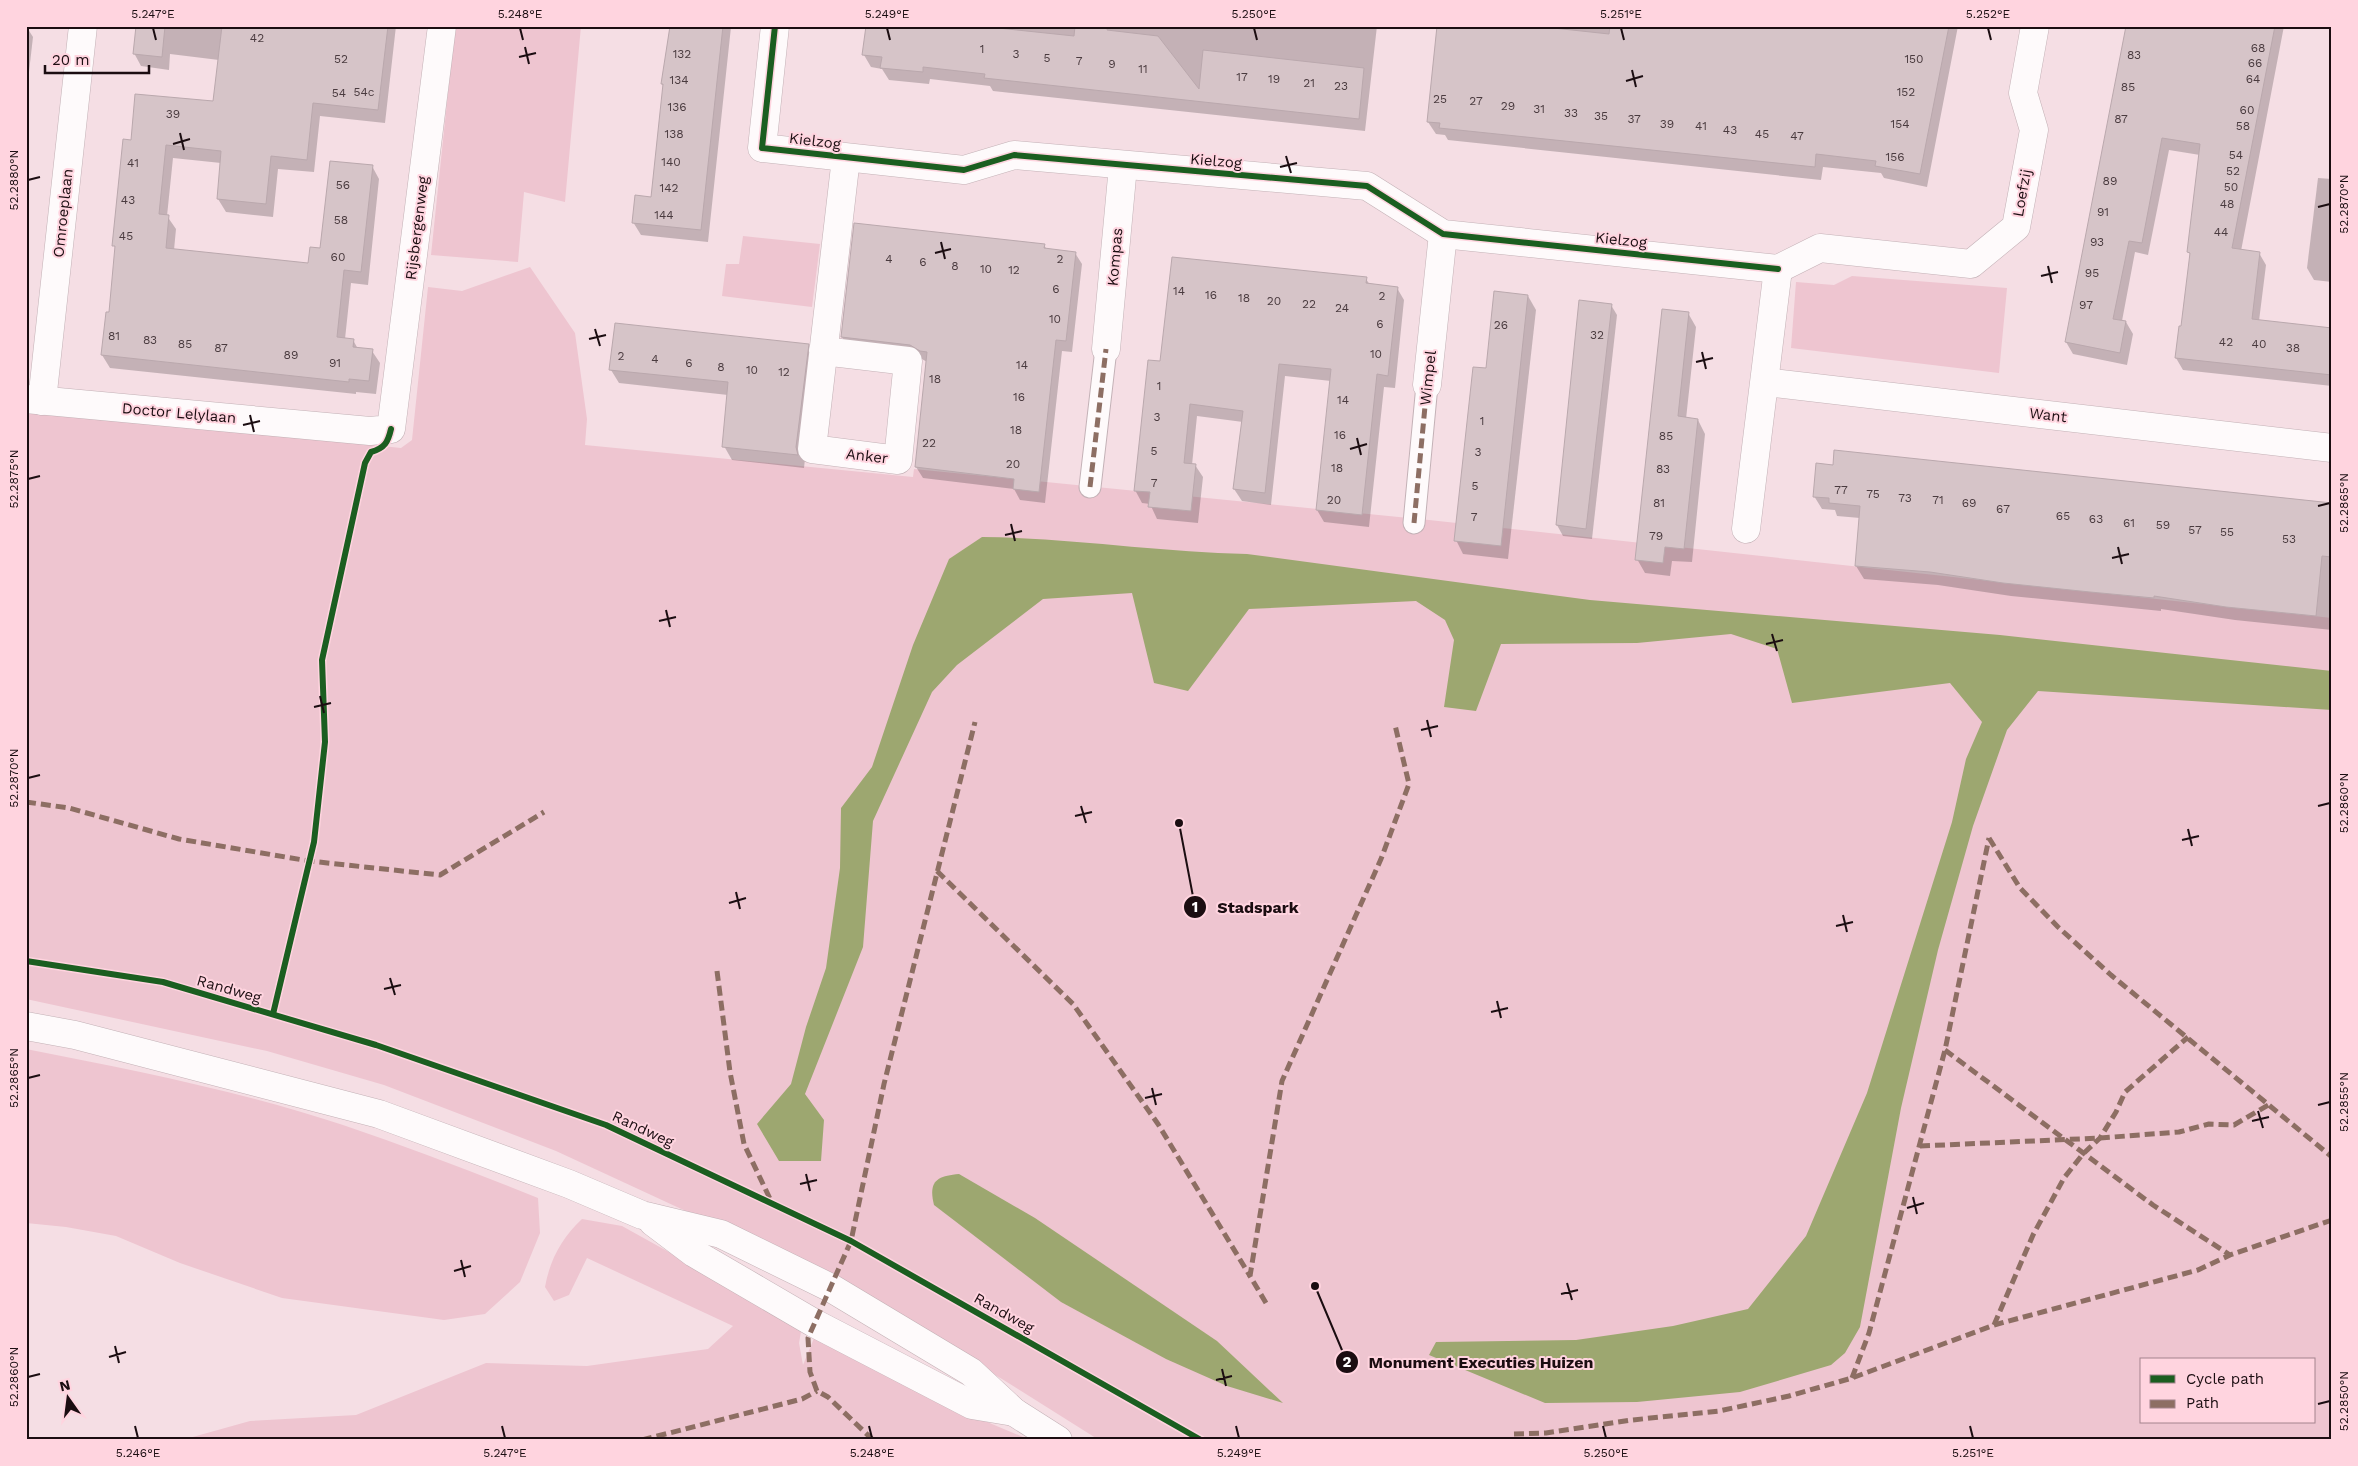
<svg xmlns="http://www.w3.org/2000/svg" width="2358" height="1466" viewBox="0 0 2358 1466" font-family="'Work Sans',sans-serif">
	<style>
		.green { fill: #eec5d0; fill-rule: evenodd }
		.water { fill: #9da770 }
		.shadow { fill: #0003 }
		.building { fill: #d6c4c8; stroke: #baa8ad }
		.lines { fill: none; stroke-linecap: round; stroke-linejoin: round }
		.pedestrian-casing { stroke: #c3b1b6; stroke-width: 23 }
		.minor-casing { stroke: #c3b1b6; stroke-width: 29 }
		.secondary-casing { stroke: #c3b1b6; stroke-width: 29 }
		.pedestrian { stroke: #fefafb; stroke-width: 21 }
		.minor { stroke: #fefafb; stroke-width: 28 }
		.secondary { stroke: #fefafb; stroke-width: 28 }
		.quiet { stroke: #8d6e63; stroke-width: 5; stroke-dasharray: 10 5; stroke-linecap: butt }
		.cycleway-casing { stroke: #ffd4df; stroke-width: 9 }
		.cycleway { stroke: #1b5e20; stroke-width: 6 }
		.ticks { fill: none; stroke: #1b0d11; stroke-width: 2 }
		.labels { text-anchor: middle; stroke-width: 4; stroke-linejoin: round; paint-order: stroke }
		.number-label { font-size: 12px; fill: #4a3b3f }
		.street-label { font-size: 15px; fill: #1b0d11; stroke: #ffd4df }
		.leader { fill: none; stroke: #1b0d11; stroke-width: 2 }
		.callout-dot { fill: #1b0d11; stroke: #ffd4df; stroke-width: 2 }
		.mark-label { font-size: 15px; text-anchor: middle; font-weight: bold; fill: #fff }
		.callout-label { font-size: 16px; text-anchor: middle; font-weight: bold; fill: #1b0d11; stroke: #ffd4df; stroke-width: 4; stroke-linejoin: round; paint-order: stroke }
		.neatline { fill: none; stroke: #1b0d11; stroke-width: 2 }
		.ticks-label { font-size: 12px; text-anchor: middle; fill: #1b0d11 }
	</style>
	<rect width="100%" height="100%" fill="#f5dee4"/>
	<!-- green -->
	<g class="green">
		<polygon points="455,26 581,26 565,202 524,192 518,262 431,255"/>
		<polygon points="743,236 820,244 812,307 722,296 726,264 739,264"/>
		<path d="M530,267L575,333L587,419L585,445L913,477L914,469L1429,520L2332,618V1440H1099L1002,1379L822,1274L556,1151L384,1085L267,1051L26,999V409L401,448L412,440L428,287L462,291ZM2142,1360H2314V1422H2142Z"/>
		<polygon points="1852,276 2007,288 1999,373 1791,348 1796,282 1834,285"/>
		<path d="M26,1049C133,1070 240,1091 343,1125C408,1147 473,1172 538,1198L540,1233L520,1282L485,1314L444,1320L282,1298L180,1263L116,1236L66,1227L26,1223Z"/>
		<path d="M582,1219L622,1226L802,1326L799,1343L803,1365L817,1331L928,1397L1030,1440H182L250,1421L356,1415L486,1363L587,1366L708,1349L733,1326L587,1258L569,1295L554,1301L545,1287C550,1259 562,1238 582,1219Z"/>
	</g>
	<!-- water -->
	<g class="water">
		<path d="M982,537C1071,538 1158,552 1247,554L1590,600L2000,635L2332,671V710L2038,691L2007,730L1973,826L1938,950L1901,1108L1860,1327L1845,1353L1831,1365L1740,1392L1637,1402L1545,1403L1429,1355L1436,1342L1576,1340L1673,1326L1748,1309L1806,1236L1867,1093L1952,822L1966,759L1982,722L1950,683L1792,703L1777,649L1731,634L1637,643L1501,644L1476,711L1444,707L1454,640L1445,620L1416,601L1249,609L1188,691L1154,683L1132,593L1043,599L957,665L932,692L873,821L863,947L805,1094L824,1120L821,1161H779L757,1124L791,1084L806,1027L826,968L840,868L841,808L872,767L913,645L949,559Z"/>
		<path d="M959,1174L1035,1218L1217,1341L1283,1403L1227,1386L1166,1359L1061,1302L934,1205C928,1181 937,1176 959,1174Z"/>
	</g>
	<!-- shadow -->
	<g class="shadow">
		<polygon points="26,26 33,37 26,98"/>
		<polygon points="137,26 396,26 385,123 320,116 314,172 278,169 273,217 226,212 218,199 221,163 173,158 167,216 176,229 174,250 309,265 321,250 372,166 379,179 368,285 351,283 345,339 353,340 358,349 372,351 380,363 376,394 356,392 356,394 110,368 102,355 110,314 116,250 114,245 132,141 215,102 219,60 170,54 169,70 141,66 134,53"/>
		<polygon points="670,26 731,27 708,242 641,235 633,222 652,198 664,87 662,84"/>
		<polygon points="867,26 1377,26 1365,131 993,91 990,86 930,79 929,84 889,80 882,69 871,67 864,55"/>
		<polygon points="1438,26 1958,26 1927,187 1884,178 1881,173 1823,167 1821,180 1448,140 1445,135 1436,134 1428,122"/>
		<polygon points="2127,26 2284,26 2241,251 2259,253 2266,265 2259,321 2332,329 2332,386 2183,370 2176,358 2182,327 2191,256 2189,252 2200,155 2169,150 2148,255 2135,252 2122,321 2126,322 2133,334 2127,365 2073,354 2066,342"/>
		<polygon points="2318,178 2332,179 2332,282 2314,280 2307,268"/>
		<polygon points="1044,245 1047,250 1075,253 1082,264 1072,352 1062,351 1045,503 1020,500 1014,489 923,478 916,467 927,362 917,356 849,348 842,337"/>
		<polygon points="1366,279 1370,285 1397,288 1404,300 1395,388 1384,387 1369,527 1324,522 1317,510 1331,381 1285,376 1271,505 1242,501 1234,489 1243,422 1197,416 1192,465 1195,465 1203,477 1198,523 1157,519 1150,504 1142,503 1135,490 1161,363"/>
		<polygon points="1528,296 1536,310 1508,559 1463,554 1456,540 1487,370"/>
		<polygon points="1611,305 1617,315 1592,539 1563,536 1557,525"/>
		<polygon points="1688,313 1696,327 1686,419 1698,420 1705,434 1692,562 1672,561 1670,576 1645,573 1637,559"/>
		<polygon points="808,345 816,359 804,468 732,460 724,446 728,395 619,383 611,370"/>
		<polygon points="1814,496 2332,504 2332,630 2235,620 2161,609 2161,611 2011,596 1938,585 1864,579 1856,566 1860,518 1837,516 1835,510 1822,509"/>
	</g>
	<!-- building -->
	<g class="building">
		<polygon points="136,26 165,26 162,57 133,54"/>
		<polygon points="222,26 388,26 378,110 313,103 307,160 271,156 266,204 217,199 221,151 166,145 159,214 169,215 166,248 308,263 310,247 320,248 330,161 373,165 361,272 344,270 337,337 354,339 353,347 373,349 369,381 349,379 349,382 101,355 106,312 109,312 115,246 112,246 123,139 131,140 135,94 213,101"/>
		<polygon points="670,26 723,26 701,230 632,223 635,195 651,197 663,84 661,84"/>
		<polygon points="866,26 979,26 1074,36 1075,26 1108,26 1107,30 1158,36 1199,89 1203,50 1364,68 1359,119 984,78 985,74 923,67 923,72 880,68 882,57 862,55"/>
		<polygon points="1437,26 1535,26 1609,34 1610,26 1949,26 1920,174 1875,166 1876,161 1816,154 1815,167 1439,128 1440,123 1427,122"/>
		<polygon points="2126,26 2275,26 2232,248 2260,252 2252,319 2332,328 2332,375 2175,358 2179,326 2181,326 2190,253 2187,252 2200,144 2162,138 2142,243 2129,241 2113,319 2126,321 2120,353 2065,342"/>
		<polygon points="854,223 1045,244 1044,248 1076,252 1066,341 1056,340 1039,492 1013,489 1014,479 915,467 927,352 920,351 910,345 841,337"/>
		<polygon points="1172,257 1367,277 1366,283 1398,287 1388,376 1377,374 1362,515 1316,510 1331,369 1279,364 1265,493 1233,489 1243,411 1190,404 1184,463 1196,464 1191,511 1148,507 1150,492 1134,491 1148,360 1160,361"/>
		<polygon points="1494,291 1528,295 1501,546 1454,541 1473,367 1486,368"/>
		<polygon points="1579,300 1612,304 1586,529 1556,525"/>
		<polygon points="1662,309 1689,312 1678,416 1698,419 1684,549 1665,547 1663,563 1635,560"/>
		<polygon points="615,323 809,344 796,447 798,455 722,447 728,382 609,370"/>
		<polygon points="1834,450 2332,503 2332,557 2322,556 2316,616 2226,607 2154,596 2154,598 2090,592 2003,583 1930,572 1855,566 1860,506 1829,503 1829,498 1813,497 1816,463 1833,465"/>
	</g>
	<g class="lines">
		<defs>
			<g id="pedestrian">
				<polyline points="1090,487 1106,349"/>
				<polyline points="1414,523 1427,385"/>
			</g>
			<g id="minor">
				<polyline points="775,26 762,148 964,170 1014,155 1367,186 1443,234 1778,269"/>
				<polyline points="1778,269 1820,248 1971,264 2016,227 2034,130 2023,93 2035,26"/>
				<polyline points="1106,349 1123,166"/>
				<polyline points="823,351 908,361 898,460 812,449 846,158"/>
				<polyline points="1765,382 2332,448"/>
				<polyline points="1427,385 1443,234"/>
				<polyline points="26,399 370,431 391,429 442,26"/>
				<polyline points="42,401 83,26"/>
				<polyline points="1746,529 1778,269"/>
			</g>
			<g id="secondary">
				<polyline points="26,1026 75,1035 379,1114 569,1184 642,1215 721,1234 831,1288 971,1372 1014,1412 1058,1440"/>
				<polyline points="653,1222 694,1253 814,1323 972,1405 1014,1412"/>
			</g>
		</defs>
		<!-- pedestrian casing -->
		<use href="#pedestrian" class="pedestrian-casing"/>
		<!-- minor casing -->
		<use href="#minor" class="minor-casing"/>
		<!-- secondary casing -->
		<use href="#secondary" class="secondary-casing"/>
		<!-- pedestrian -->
		<use href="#pedestrian" class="pedestrian"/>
		<!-- minor -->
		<use href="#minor" class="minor"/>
		<!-- secondary -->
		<use href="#secondary" class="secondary"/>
		<!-- quiet -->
		<g class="quiet">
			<polyline points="1090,487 1106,349"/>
			<polyline points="1414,523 1427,385"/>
			<polyline points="26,802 69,808 179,839 309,861 440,875 544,812"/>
			<polyline points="1989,838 2020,888 2058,927 2111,975 2332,1157"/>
			<polyline points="937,871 1073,1004 1158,1124 1250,1276"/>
			<polyline points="717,971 730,1072 744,1144 772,1203"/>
			<polyline points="1945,1050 2153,1205 2230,1255"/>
			<polyline points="1920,1146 2100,1138 2179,1132 2209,1124 2234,1125 2270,1104"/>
			<polyline points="1266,1303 1250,1276 1282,1081 1381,859 1409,784 1395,725"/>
			<polyline points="1994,1325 2033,1235 2064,1178 2083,1154 2100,1138 2116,1112 2125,1092 2188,1037"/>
			<polyline points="1852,1378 1869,1333 1945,1050 1989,838"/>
			<polyline points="1514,1434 1546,1433 1632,1420 1719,1411 1789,1396 1852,1378 1994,1325 2198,1270 2230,1255 2332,1220"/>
			<polyline points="642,1440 802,1399 817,1391"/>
			<polyline points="873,1440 828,1397 817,1391 810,1372 808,1338 851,1241 884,1084 975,722"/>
		</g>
		<defs>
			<g id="cycleway">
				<polyline points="775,26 762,148 964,170 1014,155 1367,186 1443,234 1778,269"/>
				<polyline points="26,961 163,982 376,1045 606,1125 851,1241 1201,1440"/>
				<path d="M273,1014L314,842L325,742L322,660L365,463L371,452C385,448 388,442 391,429"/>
			</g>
		</defs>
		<!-- cycleway casing -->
		<use href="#cycleway" class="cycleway-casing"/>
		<!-- cycleway -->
		<use href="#cycleway" class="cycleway"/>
	</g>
	<!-- ticks -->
	<path class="ticks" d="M153,28L156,40M520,28L523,40M887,28L890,40M1254,28L1257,40M1621,28L1624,40M1988,28L1991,40M525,47L529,64M519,57L536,53M1632,70L1636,87M1626,81L1643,76M180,133L184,150M173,144L190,139M1286,156L1291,173M1280,167L1297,163M28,180L40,177M2318,207L2330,204M941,242L945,259M935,253L951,249M2048,266L2052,283M2041,276L2058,272M595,329L600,346M589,339L606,335M1702,352L1706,369M1696,362L1713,358M250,415L254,432M243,425L260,421M1357,438L1361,455M1350,449L1367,444M28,479L40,476M2318,506L2330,503M1011,524L1015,541M1005,535L1022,531M2118,547L2122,564M2112,558L2129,554M666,610L670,627M659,621L676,617M1772,634L1777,651M1766,644L1783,640M320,696L324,713M314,707L331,703M1427,720L1431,737M1421,730L1438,726M28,778L40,775M1081,806L1086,823M2318,806L2330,803M1075,816L1092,812M2188,829L2192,846M2182,840L2199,836M736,892L740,909M729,903L746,898M1843,915L1847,932M1836,926L1853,922M390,978L395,995M384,989L401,985M1497,1001L1501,1018M1491,1012L1508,1008M28,1078L40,1075M1152,1088L1156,1105M1145,1098L1162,1094M2318,1105L2330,1102M2258,1111L2263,1128M2252,1121L2269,1117M806,1174L810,1191M800,1184L817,1180M1913,1197L1917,1214M1907,1208L1924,1203M461,1260L465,1277M454,1271L471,1266M1567,1283L1572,1300M1561,1294L1578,1290M115,1346L119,1363M109,1357L126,1352M1222,1369L1226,1386M28,1377L40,1374M1216,1380L1232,1376M2318,1404L2330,1401M135,1426L138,1438M502,1426L505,1438M869,1426L872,1438M1236,1426L1239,1438M1603,1426L1606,1438M1970,1426L1973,1438"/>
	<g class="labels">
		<!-- number labels -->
		<g class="number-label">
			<text x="257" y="42">42</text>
			<text x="2258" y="52">68</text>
			<text x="982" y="53">1</text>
			<text x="682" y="58">132</text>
			<text x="1016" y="58">3</text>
			<text x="2134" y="59">83</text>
			<text x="1047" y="62">5</text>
			<text x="341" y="63">52</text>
			<text x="1914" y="63">150</text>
			<text x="1079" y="65">7</text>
			<text x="2255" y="67">66</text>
			<text x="1112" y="68">9</text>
			<text x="1143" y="73">11</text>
			<text x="1242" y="81">17</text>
			<text x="1274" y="83">19</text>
			<text x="2253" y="83">64</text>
			<text x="679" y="84">134</text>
			<text x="1309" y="87">21</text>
			<text x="1341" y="90">23</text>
			<text x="2128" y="91">85</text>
			<text x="364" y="96">54c</text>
			<text x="1906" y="96">152</text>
			<text x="339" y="97">54</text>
			<text x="1440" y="103">25</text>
			<text x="1476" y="105">27</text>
			<text x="1508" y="110">29</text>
			<text x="677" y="111">136</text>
			<text x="1539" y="113">31</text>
			<text x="2247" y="114">60</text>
			<text x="1571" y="117">33</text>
			<text x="173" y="118">39</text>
			<text x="1601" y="120">35</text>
			<text x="1634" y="123">37</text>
			<text x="2121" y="123">87</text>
			<text x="1667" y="128">39</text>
			<text x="1900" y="128">154</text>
			<text x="1701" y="130">41</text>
			<text x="2243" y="130">58</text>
			<text x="1730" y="134">43</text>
			<text x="674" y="138">138</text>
			<text x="1762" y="138">45</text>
			<text x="1797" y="140">47</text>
			<text x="2236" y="159">54</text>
			<text x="1895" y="161">156</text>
			<text x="671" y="166">140</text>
			<text x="133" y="167">41</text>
			<text x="2233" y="175">52</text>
			<text x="2110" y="185">89</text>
			<text x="343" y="189">56</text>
			<text x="2231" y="191">50</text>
			<text x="669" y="192">142</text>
			<text x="128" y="204">43</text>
			<text x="2227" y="208">48</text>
			<text x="2103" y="216">91</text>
			<text x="664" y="219">144</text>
			<text x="341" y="224">58</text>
			<text x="2221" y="236">44</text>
			<text x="126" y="240">45</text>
			<text x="2097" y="246">93</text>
			<text x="338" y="261">60</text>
			<text x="889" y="263">4</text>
			<text x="1060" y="263">2</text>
			<text x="923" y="266">6</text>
			<text x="955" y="270">8</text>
			<text x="986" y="273">10</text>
			<text x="1014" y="274">12</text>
			<text x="2092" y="277">95</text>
			<text x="1056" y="293">6</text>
			<text x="1179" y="295">14</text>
			<text x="1211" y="299">16</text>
			<text x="1382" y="300">2</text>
			<text x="1244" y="302">18</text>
			<text x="1274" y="305">20</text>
			<text x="1309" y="308">22</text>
			<text x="2086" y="309">97</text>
			<text x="1342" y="312">24</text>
			<text x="1055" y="323">10</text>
			<text x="1380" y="328">6</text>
			<text x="1501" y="329">26</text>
			<text x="1597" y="339">32</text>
			<text x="114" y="340">81</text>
			<text x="150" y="344">83</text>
			<text x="2226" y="346">42</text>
			<text x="185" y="348">85</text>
			<text x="2259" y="348">40</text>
			<text x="221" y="352">87</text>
			<text x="2293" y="352">38</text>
			<text x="1376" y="358">10</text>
			<text x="291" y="359">89</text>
			<text x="621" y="360">2</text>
			<text x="655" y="363">4</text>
			<text x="335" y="367">91</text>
			<text x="689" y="367">6</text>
			<text x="1022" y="369">14</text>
			<text x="721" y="371">8</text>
			<text x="752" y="374">10</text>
			<text x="784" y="376">12</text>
			<text x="935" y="383">18</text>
			<text x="1159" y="390">1</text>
			<text x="1019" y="401">16</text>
			<text x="1343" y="404">14</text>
			<text x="1157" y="421">3</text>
			<text x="1482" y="425">1</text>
			<text x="1016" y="434">18</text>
			<text x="1340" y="439">16</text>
			<text x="1666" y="440">85</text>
			<text x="929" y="447">22</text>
			<text x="1154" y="455">5</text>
			<text x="1478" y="456">3</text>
			<text x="1013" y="468">20</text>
			<text x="1337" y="472">18</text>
			<text x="1663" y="473">83</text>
			<text x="1154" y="487">7</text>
			<text x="1475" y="490">5</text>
			<text x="1841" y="494">77</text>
			<text x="1873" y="498">75</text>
			<text x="1905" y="502">73</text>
			<text x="1334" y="504">20</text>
			<text x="1938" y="504">71</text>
			<text x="1659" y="507">81</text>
			<text x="1969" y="507">69</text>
			<text x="2003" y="513">67</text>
			<text x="2063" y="520">65</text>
			<text x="1474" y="521">7</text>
			<text x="2096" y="523">63</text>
			<text x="2129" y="527">61</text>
			<text x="2163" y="529">59</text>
			<text x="2195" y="534">57</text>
			<text x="2227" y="536">55</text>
			<text x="1656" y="540">79</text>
			<text x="2289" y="543">53</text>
		</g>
		<!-- street labels -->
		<g class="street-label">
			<text transform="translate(815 141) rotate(7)" y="5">Kielzog</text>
			<text transform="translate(1216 161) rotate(5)" y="5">Kielzog</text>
			<text transform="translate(2022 193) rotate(-80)" y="5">Loefzij</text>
			<text transform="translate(63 213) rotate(-84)" y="5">Omroeplaan</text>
			<text transform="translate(417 228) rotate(-83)" y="5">Rijsbergenweg</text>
			<text transform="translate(1621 240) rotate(6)" y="5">Kielzog</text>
			<text transform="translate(1115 257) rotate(-85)" y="5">Kompas</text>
			<text transform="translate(1428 378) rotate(-84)" y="5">Wimpel</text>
			<text transform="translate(179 413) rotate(5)" y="5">Doctor Lelylaan</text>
			<text transform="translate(2048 415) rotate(7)" y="5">Want</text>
			<text transform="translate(867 456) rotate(7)" y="5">Anker</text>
			<text transform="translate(229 989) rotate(16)" y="5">Randweg</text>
			<text transform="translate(643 1129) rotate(25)" y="5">Randweg</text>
			<text transform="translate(1004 1313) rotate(29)" y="5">Randweg</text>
		</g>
	</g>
	<!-- callouts -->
	<path class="leader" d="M1179 823L1195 907M1315 1286L1347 1362"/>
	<g class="callout-dot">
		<circle cx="1179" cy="823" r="5"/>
		<circle cx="1315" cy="1286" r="5"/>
		<circle cx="1195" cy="907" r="12"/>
		<circle cx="1347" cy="1362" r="12"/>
	</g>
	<g class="mark-label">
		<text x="1195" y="912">1</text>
		<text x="1347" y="1367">2</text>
	</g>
	<g class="callout-label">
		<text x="1258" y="913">Stadspark</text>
		<text x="1481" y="1368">Monument Executies Huizen</text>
	</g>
	<!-- border -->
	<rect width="2358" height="1466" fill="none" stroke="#ffd4df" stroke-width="55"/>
	<!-- legend -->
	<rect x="2140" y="1358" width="175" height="65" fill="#ffd4df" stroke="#a4848d"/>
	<rect x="2150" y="1375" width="25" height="8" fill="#1b5e20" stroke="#a4848d"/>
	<text x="2186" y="1384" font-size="15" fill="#1b0d11">Cycle path</text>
	<rect x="2150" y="1400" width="25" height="8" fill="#8d6e63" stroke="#a4848d"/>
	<text x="2186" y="1408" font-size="15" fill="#1b0d11">Path</text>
	<!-- north arrow -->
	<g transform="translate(68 1398) rotate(346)" stroke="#ffd4df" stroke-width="4" paint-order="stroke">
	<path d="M0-4L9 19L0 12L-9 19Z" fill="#1b0d11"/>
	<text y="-8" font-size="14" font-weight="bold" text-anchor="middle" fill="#1b0d11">N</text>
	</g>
	<!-- scale -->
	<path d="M45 65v8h104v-8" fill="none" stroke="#1b0d11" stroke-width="2.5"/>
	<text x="52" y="65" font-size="15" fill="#1b0d11" stroke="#ffd4df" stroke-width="4" paint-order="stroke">20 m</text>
	<rect x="28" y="28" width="2302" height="1410" class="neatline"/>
	<g class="ticks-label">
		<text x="153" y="18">5.247°E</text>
		<text x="520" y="18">5.248°E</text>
		<text x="887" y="18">5.249°E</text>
		<text x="1254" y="18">5.250°E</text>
		<text x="1621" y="18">5.251°E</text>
		<text x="1988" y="18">5.252°E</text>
		<text transform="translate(14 180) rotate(-90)" y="4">52.2880°N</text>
		<text transform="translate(2344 204) rotate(-90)" y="4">52.2870°N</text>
		<text transform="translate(14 479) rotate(-90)" y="4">52.2875°N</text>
		<text transform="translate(2344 503) rotate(-90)" y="4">52.2865°N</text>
		<text transform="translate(14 778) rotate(-90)" y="4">52.2870°N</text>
		<text transform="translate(2344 803) rotate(-90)" y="4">52.2860°N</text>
		<text transform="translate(14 1078) rotate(-90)" y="4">52.2865°N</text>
		<text transform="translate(2344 1102) rotate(-90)" y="4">52.2855°N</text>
		<text transform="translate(14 1377) rotate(-90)" y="4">52.2860°N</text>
		<text transform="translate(2344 1401) rotate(-90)" y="4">52.2850°N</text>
		<text x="138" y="1457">5.246°E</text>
		<text x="505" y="1457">5.247°E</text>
		<text x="872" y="1457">5.248°E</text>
		<text x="1239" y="1457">5.249°E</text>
		<text x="1606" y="1457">5.250°E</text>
		<text x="1973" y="1457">5.251°E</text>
	</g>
</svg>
